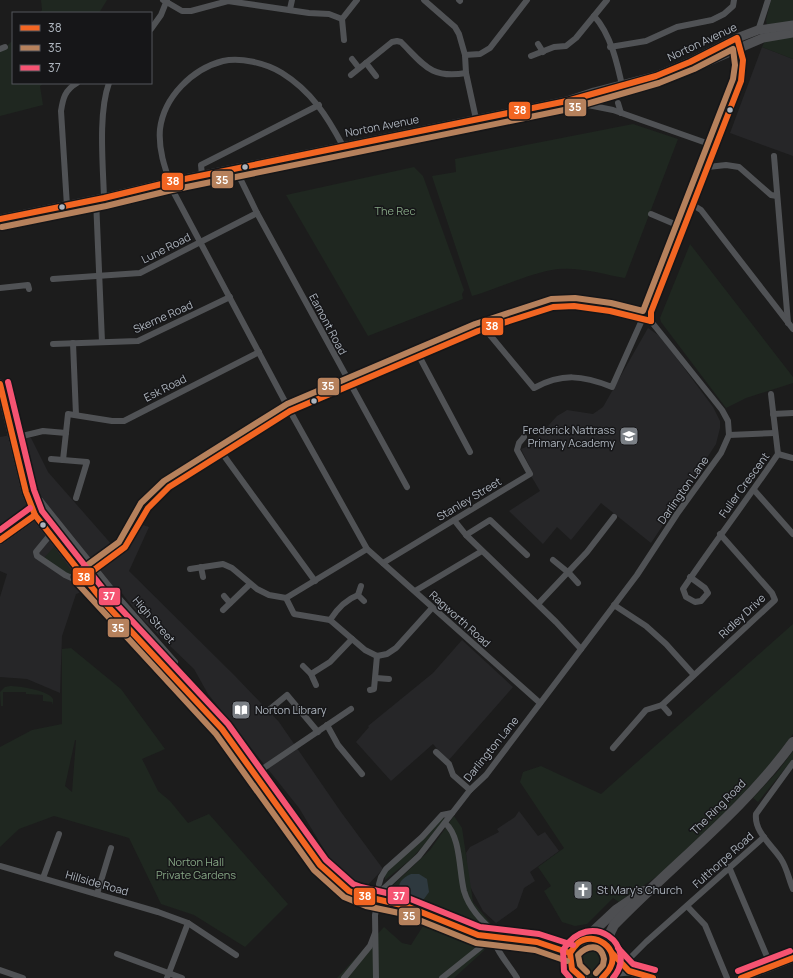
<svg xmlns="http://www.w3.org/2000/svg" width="793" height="978" viewBox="0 0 793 978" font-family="Manrope,sans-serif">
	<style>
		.built { fill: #262628 }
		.green { fill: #1f2720; fill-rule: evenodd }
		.water { fill: #2e393f }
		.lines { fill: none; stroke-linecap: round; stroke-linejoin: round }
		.street { stroke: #505255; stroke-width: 6 }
		.secondary { stroke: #4f5053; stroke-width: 9 }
		.primary { stroke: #4d4e51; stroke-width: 10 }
		.bus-1-casing { stroke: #161618; stroke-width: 9 }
		.bus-2-casing { stroke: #161618; stroke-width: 9 }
		.bus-3-casing { stroke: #161618; stroke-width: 9 }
		.bus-1 { stroke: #f26522; stroke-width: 6 }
		.bus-2 { stroke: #b6815c; stroke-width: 6 }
		.bus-3 { stroke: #f65372; stroke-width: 6 }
		.bus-dot { fill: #adb4bd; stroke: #161618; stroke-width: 1.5 }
		.labels { text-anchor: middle; stroke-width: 3; stroke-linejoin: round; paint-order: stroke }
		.street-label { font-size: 11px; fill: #adb4bd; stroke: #161618 }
		.park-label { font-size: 11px; fill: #86a785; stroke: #161618 }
		.poi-label { font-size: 11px; fill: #adb4bd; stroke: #161618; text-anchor: start }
		.line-badge { stroke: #161618; stroke-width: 1.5 }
		.badge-label { font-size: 11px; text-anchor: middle; font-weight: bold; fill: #fff }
	</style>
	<rect width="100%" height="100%" fill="#1c1c1c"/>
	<!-- built -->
	<g class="built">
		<polygon points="762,47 793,59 793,156 730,133"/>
		<polygon points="648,328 661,337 713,407 720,421 720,428 716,444 674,508 669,511 671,513 651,543 601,503 571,540 557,527 543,544 509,511 540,491 527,469 530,467 521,449 531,445 557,416 564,412 567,410 593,414 603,407"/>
		<polygon points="16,434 31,438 48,472 113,546 140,524 149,527 129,571 236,677 279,722 341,812 383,869 365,888 345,874 331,861 299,808 208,694 194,669 145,622 120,591 87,590 76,594 62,636 60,693 27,679 0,677 0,597 7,574 0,571 0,437"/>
		<polygon points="462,640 513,687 448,761 433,744 391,781 356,742 369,727 368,726 433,673"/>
		<polygon points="519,811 538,836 545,832 559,851 530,872 535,881 524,888 517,908 496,923 483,911 468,883 466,853 470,847 499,832 497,829 515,817"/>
	</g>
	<!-- green -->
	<g class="green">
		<polygon points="41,0 107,0 99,13 40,13 42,10"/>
		<polygon points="771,0 793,0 793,24 767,26 766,20"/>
		<polygon points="793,36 793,59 762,47 765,41"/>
		<polygon points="13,40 13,83 44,83 40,86 43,105 0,116 0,50 5,48"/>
		<path d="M633,124L678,139L625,278C603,274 580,267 558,269C529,273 500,288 472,296L432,176L456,172L455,159Z"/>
		<polygon points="414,167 423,176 464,290 462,294 463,299 368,336 286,195"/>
		<polygon points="690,244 793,377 793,383 746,398 726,408 661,322 660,318"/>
		<polygon points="42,505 88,562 84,566 81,566 44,516 40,506"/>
		<polygon points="54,547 76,577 75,579 44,558"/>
		<polygon points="793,624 793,734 767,768 727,811 659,875 619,902 613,898 587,924 575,926 562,922 544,891 551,886 538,867 564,848 520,782 523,772 541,766 601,794"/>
		<path d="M71,648L121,689L165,749L142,759L158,791L170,801L188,823L209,814L288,904L245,947L194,915L161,904L129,838L54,816L19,829L0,847V747L32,730L62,724V649ZM75,740H76L72,792L65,786Z"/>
		<path d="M10,686C19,686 48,690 53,699C53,700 53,705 53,705L52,702L43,701V695L26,694V692H3V706H1L0,692L5,687Z"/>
		<polygon points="793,751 793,759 758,802 753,798 778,771"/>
		<polygon points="454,816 462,828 473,902 493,926 489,946 454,978 337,978 384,927 402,943 411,945 432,912 391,895 389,889 430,850"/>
		<polygon points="442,818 445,818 433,835 410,860 385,880 385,875 388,871"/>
		<circle cx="591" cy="960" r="17"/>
	</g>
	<!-- water -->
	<path class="water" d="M411,874H419L427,879L429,892L424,899C403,905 387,884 411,874Z"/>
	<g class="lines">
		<!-- street -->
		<g class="street">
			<polyline points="163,0 182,11 191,11 228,1 309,13 329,14 342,19"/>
			<polyline points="424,0 455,27 459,34 465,55 466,73 476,119"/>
			<polyline points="459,0 460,1"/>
			<polyline points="290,9 292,0"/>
			<path d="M594,16C611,34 618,66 623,90"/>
			<polyline points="151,29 161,15 167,0"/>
			<polyline points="758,31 768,0"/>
			<polyline points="344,40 342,19 357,0"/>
			<polyline points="538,44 543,52"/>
			<polyline points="610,47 646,41 677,27 712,20 724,14 733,6 734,0"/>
			<polyline points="0,49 5,47"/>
			<polyline points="465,55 480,54 490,48 527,0"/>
			<polyline points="531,56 554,47 566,46 576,38 607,0"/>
			<polyline points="352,59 359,68"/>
			<polyline points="366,63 376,76"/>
			<path d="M351,75L392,42L397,41L401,42C424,65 431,79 466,73"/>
			<polyline points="568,101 613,110 715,146"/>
			<polyline points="618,103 621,113"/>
			<path d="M343,146C327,116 311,91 282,73C266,63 240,57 223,61C192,69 164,97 160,129C158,151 166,171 173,191L290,411L367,549L540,703"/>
			<polyline points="774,156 788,323"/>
			<polyline points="708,167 726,165 739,167 771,195 777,196"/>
			<polyline points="235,168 257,213 407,487"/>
			<polyline points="202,175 201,165 319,105"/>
			<path d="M104,198C103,165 98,113 109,83"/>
			<polyline points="96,199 102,342"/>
			<polyline points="693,205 701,210 793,329"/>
			<path d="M67,206L61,111C63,98 65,90 77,83"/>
			<polyline points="651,214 684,228"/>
			<polyline points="53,279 140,273 257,213"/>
			<polyline points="0,288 28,285 29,289"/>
			<path d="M485,329L534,388C562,373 582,375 612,387L642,320"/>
			<polyline points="73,343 76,415"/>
			<polyline points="53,344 138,341 230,297"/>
			<polyline points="419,356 470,452"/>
			<polyline points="773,414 793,413"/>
			<polyline points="729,435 775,433"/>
			<polyline points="14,438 43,431 66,433"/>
			<polyline points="222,453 315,581"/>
			<polyline points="778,454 793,458"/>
			<polyline points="51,459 87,462 76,498"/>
			<polyline points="63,460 68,414 112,421 124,421 259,352"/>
			<polyline points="754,490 793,534"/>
			<polyline points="30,505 40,500 117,596 175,662 167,670"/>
			<polyline points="454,520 466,535 556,622 581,649"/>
			<polyline points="50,535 36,552 37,556 65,575 76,580 83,578 125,547 148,508 169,487 290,411 478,331 553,307 574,306 610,311 651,321"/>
			<polyline points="466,535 490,520 527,555"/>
			<polyline points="553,560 569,573 578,583"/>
			<polyline points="383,563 530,474 517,450 519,443 524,437"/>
			<polyline points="201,567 203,577"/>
			<polyline points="190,569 223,564 232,568 257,589 269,595 286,598 367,549"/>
			<path d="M690,577L705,588L708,593L701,601L695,602L686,597L683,589C714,543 747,500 778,454L771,394"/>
			<polyline points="361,586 358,595 364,601"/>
			<polyline points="415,591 482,551"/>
			<polyline points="224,596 230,603"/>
			<polyline points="286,598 294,614 330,620 365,650 377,656 387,654 396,648 432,608"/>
			<polyline points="538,604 587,552 614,517"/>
			<polyline points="614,605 646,626 666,644 693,674"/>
			<polyline points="223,610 250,584"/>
			<path d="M330,620C337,609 345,600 358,595"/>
			<polyline points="303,666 311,674 316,685"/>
			<polyline points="311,674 330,662 352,639"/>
			<polyline points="376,678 389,679"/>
			<polyline points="370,690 374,689 377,656"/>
			<polyline points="662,705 775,600 772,593 720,534"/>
			<polyline points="270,709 287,695 318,732"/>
			<polyline points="327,725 338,745 362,774"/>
			<polyline points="613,748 646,710 662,705 669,713"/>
			<polyline points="436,752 449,764 453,775 470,790"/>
			<path d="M793,763L756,814C754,832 772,845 781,859C787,868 789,880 793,889"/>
			<polyline points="255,774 351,709"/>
			<path d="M445,823C461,836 459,872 464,891C469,908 481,920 493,931C492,948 509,964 517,978"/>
			<polyline points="0,866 158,912 188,923 236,955"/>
			<polyline points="729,867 771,966"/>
			<polyline points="43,878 59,834"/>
			<polyline points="379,884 381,877 386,869 422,837 442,815 452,813"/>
			<polyline points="97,894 111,848"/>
			<polyline points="687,906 705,925 727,978"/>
			<polyline points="117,954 182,978"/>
			<polyline points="630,958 646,942 764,837"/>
			<polyline points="0,970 23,978"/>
			<polyline points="167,978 188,923"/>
			<polyline points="344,978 370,946 375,933"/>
			<path d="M376,978L375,915L380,892L419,856L470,790L486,775L637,575L677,514L721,453L729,435L728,421L722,410L654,325L651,321V312L741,81C745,65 744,54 737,38"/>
			<polyline points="442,978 492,938"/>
		</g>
		<!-- secondary -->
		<g class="secondary">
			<polyline points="641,86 674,76 763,38 793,33"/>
			<polyline points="0,219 104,198 170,182 567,101 594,92 656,76 690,62 737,38 758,30 793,25"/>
			<polyline points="0,384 26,492 35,515 102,600 222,729 320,865 349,891 359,895 406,906 478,935 537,942 570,953"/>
			<polyline points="0,540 35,515"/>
			<polyline points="612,953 629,971 653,978"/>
			<polyline points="608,973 629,971"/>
			<polyline points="741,978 793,958"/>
		</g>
		<!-- primary -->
		<g class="primary">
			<polyline points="585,939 616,910 644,891"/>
			<path d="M610,948V933L614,925C673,864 743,811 793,742"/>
			<path d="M582,978L572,969L570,953C589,918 633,953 602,978"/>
		</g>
		<defs>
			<g id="bus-1">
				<polyline points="0,219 104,198 170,182 567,101 656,76 690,62 737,38 743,60 741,81 651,312 651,321"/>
				<polyline points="0,384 26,492 35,515 102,600 222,729 320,865 349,891 359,895 406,906 478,935 537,942 570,953"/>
				<polyline points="0,540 35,515"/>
				<polyline points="83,578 125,547 148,508 169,487 290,411 478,331 553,307 574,306 610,311 651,321"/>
				<polyline points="612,953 629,971 653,978"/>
				<path d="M582,978L572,969L570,953C572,950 575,946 578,943C594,930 621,949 610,968C608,972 605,975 602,978"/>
				<polyline points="741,978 793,958"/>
			</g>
			<g id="bus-2">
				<polyline points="2,227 106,206 172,190 569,109 659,83 694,69 733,49 735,65 733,79 643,311 611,303 575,298 551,299 475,324 287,404 164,481 141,503 119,542 78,572 75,577 77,583 216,734 314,870 344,897 366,906 404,914 476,943 535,950 567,961"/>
				<path d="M587,972L580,965L578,955C587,945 601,943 604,959L603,965L596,973"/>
			</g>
			<g id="bus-3">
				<polyline points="8,382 34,490 42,511 108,595 228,724 326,860 353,884 361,887 408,898 480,927 539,934 573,945"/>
				<polyline points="0,530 30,508"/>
				<polyline points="618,948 633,964 655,970"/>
				<polyline points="738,971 790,951"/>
				<path d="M570,978L564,971L563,950C590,907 640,946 613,978"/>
			</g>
		</defs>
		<!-- bus-1 casing -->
		<use href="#bus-1" class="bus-1-casing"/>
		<!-- bus-2 casing -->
		<use href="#bus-2" class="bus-2-casing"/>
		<!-- bus-3 casing -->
		<use href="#bus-3" class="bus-3-casing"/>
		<!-- bus-1 -->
		<use href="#bus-1" class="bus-1"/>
		<!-- bus-2 -->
		<use href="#bus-2" class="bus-2"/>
		<!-- bus-3 -->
		<use href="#bus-3" class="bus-3"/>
	</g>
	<!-- icons -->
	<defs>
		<symbol id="school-square" viewBox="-11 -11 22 22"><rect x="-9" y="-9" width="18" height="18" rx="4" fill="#7a7f85" stroke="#161618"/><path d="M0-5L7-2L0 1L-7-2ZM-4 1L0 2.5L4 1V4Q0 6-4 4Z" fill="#fff"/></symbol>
		<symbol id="library-square" viewBox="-11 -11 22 22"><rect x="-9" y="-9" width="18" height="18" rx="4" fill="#7a7f85" stroke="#161618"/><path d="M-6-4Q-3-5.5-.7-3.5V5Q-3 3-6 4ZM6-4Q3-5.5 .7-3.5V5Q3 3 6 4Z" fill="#fff"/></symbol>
		<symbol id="church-square" viewBox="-11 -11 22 22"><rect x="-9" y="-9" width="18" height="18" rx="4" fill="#7a7f85" stroke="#161618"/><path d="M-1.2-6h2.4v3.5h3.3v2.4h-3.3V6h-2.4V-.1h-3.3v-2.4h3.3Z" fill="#fff"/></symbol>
	</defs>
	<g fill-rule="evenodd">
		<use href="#school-square" x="618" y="425" width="22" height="22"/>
		<use href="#library-square" x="230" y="699" width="22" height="22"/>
		<use href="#church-square" x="572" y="879" width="22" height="22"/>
	</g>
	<!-- markers -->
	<g class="bus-dot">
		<circle cx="730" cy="110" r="3.5"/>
		<circle cx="245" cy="167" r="3.5"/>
		<circle cx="62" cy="207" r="3.5"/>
		<circle cx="314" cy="401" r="3.5"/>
		<circle cx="43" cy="525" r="3.5"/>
	</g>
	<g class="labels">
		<!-- street labels -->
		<g class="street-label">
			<text transform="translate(702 42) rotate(-25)" y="4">Norton Avenue</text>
			<text transform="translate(382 126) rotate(-11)" y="4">Norton Avenue</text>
			<text transform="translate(166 248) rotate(-27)" y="4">Lune Road</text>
			<text transform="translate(163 317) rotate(-24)" y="4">Skerne Road</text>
			<text transform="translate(328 324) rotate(62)" y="4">Eamont Road</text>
			<text transform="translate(165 388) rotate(-27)" y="4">Esk Road</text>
			<text transform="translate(744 485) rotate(-54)" y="4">Fuller Crescent</text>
			<text transform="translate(683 490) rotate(-55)" y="4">Darlington Lane</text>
			<text transform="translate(469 499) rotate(-31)" y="4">Stanley Street</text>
			<text transform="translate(742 616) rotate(-43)" y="4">Ridley Drive</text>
			<text transform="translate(460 619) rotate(42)" y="4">Ragworth Road</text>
			<text transform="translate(154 620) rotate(49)" y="4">High Street</text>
			<text transform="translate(491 749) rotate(-51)" y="4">Darlington Lane</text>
			<text transform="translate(718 807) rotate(-45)" y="4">The Ring Road</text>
			<text transform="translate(723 860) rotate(-42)" y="4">Fulthorpe Road</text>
			<text transform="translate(97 883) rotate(16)" y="4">Hillside Road</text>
		</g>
		<!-- park labels -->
		<g class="park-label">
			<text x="395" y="215">The Rec</text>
			<text x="196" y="866">Norton Hall<tspan x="196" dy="13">Private Gardens</tspan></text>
		</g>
		<!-- poi labels -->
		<g class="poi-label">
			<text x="615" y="434" text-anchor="end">Frederick Nattrass<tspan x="615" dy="13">Primary Academy</tspan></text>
			<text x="255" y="714">Norton Library</text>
			<text x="597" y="894">St Mary’s Church</text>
		</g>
	</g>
	<g class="line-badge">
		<rect x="564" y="98" width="23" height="19" rx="4" fill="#b6815c"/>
		<rect x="508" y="101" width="23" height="19" rx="4" fill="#f26522"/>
		<rect x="211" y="170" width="23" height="19" rx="4" fill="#b6815c"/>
		<rect x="161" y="172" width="23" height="19" rx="4" fill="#f26522"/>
		<rect x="481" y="317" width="23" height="19" rx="4" fill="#f26522"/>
		<rect x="317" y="377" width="23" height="19" rx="4" fill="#b6815c"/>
		<rect x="72" y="567" width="23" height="19" rx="4" fill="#f26522"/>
		<rect x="98" y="587" width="23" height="19" rx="4" fill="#f65372"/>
		<rect x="107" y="618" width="23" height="20" rx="4" fill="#b6815c"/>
		<rect x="387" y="886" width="23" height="19" rx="4" fill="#f65372"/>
		<rect x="353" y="887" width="23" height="19" rx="4" fill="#f26522"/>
		<rect x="398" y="907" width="23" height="19" rx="4" fill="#b6815c"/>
	</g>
	<g class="badge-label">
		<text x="575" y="111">35</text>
		<text x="520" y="114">38</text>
		<text x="222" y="184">35</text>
		<text x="173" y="185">38</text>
		<text x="492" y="330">38</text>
		<text x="328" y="390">35</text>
		<text x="84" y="581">38</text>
		<text x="109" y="600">37</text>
		<text x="118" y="632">35</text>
		<text x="399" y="900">37</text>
		<text x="365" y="900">38</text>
		<text x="409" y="920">35</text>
	</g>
	<!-- legend -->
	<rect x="12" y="12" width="140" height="72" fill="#161618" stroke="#52555a"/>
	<rect x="20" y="25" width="20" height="6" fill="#f26522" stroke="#52555a"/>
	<text x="48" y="32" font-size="12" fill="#adb4bd">38</text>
	<rect x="20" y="45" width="20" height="6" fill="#b6815c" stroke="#52555a"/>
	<text x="48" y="52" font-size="12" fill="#adb4bd">35</text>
	<rect x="20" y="65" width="20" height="6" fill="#f65372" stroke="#52555a"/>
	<text x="48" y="72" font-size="12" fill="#adb4bd">37</text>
</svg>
